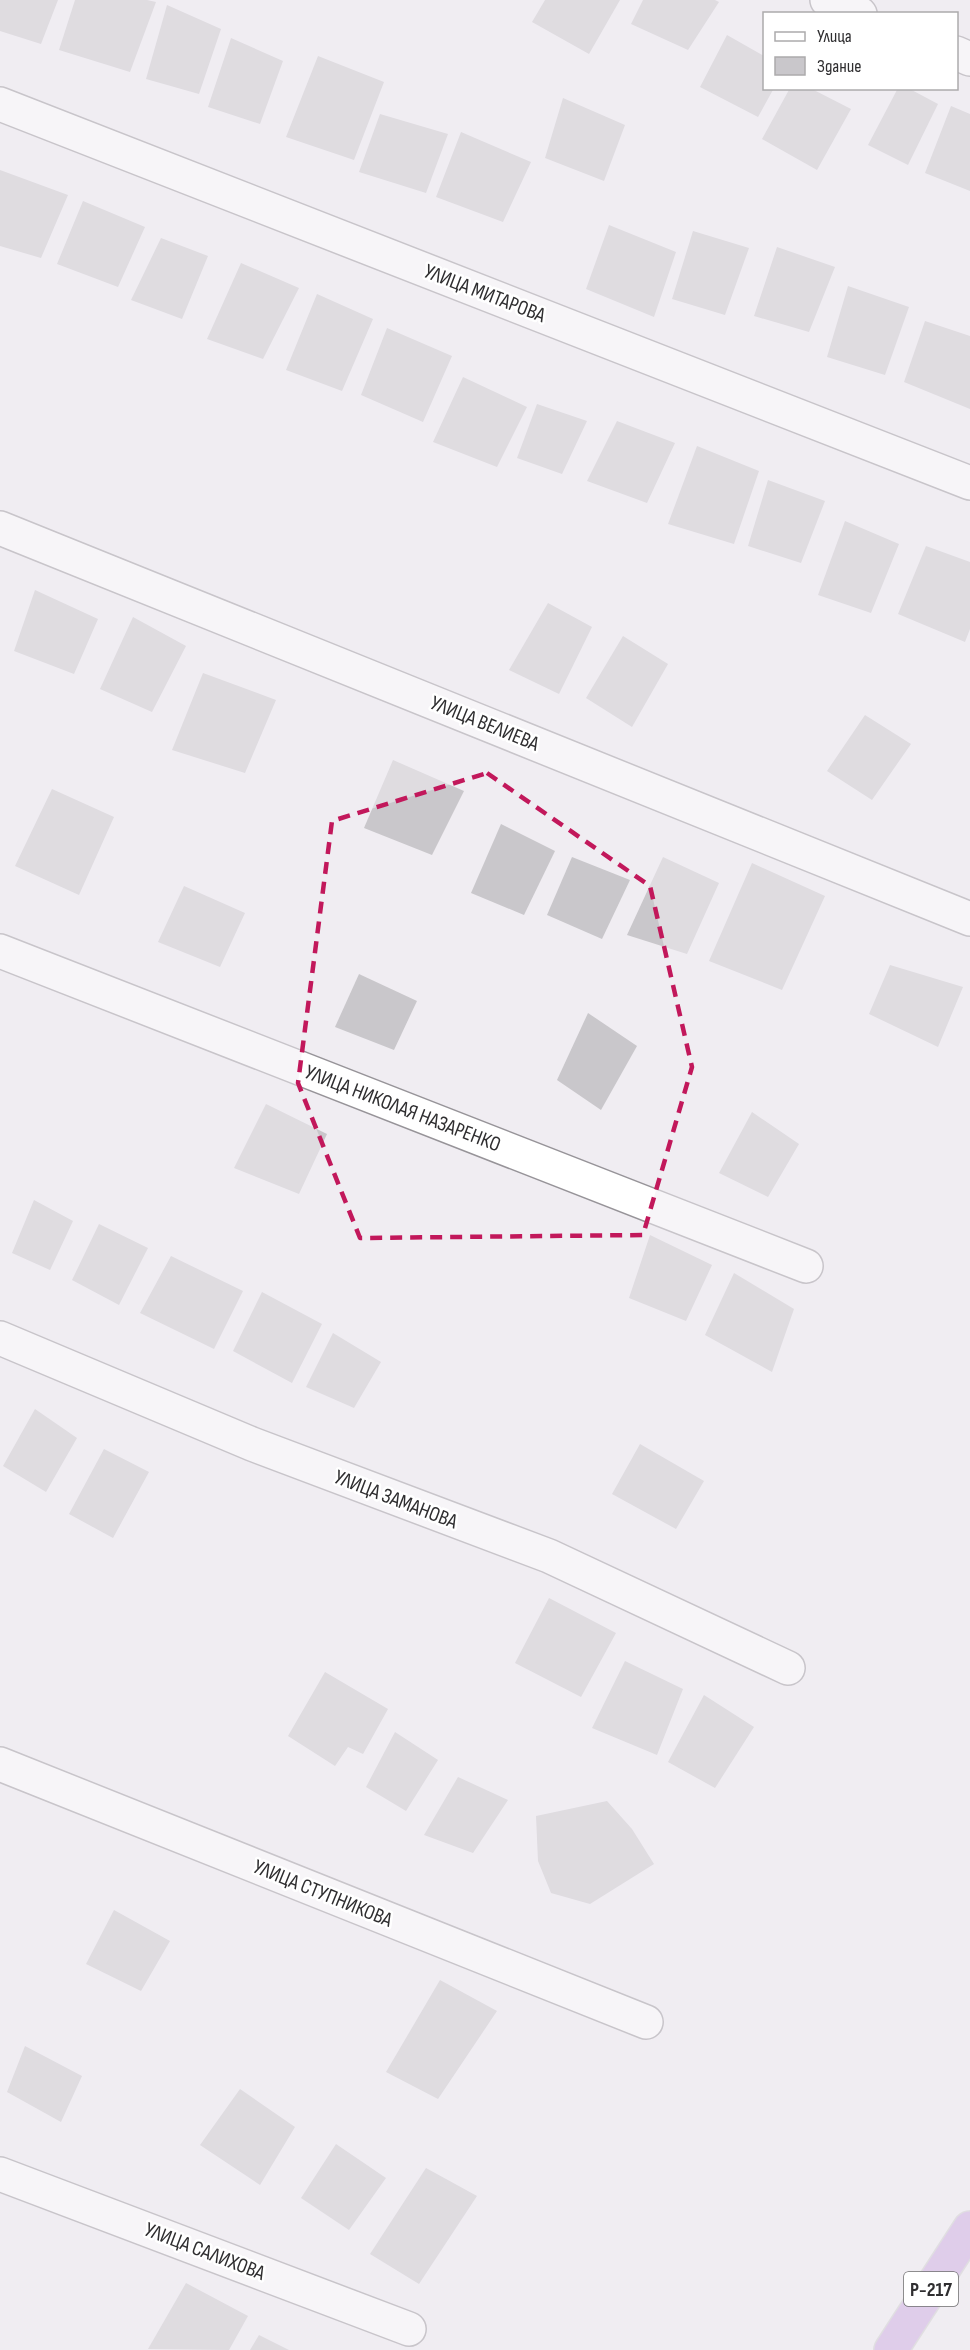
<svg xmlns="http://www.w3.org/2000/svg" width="970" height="2350" viewBox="0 0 970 2350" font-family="'Sofia Sans Condensed',sans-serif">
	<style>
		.building { fill: #c9c7cb }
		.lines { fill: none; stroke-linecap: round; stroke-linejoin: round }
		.minor-casing { stroke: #979499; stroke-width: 36 }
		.trunk-casing { stroke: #cdcdcd; stroke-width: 36 }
		.minor { stroke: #fff; stroke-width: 33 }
		.trunk { stroke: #caa7e0; stroke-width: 33 }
		.marked { fill: none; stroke: #c2185b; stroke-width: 4.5; stroke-dasharray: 12 8; stroke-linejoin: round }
		.labels { text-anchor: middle; stroke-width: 5; stroke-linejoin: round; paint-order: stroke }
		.shield { fill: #fff; stroke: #6d6d6e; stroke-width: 1.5 }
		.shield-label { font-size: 20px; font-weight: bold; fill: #2f2e30 }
		.street-label { font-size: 21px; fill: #2f2e30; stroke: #fff }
	</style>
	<rect width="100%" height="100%" fill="#f0edf2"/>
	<!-- building -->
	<g class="building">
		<polygon points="0,0 58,0 41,44 0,31"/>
		<polygon points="75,0 147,0 156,2 130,72 59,50"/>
		<polygon points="545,0 620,0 589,54 532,22"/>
		<polygon points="643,0 715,0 719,2 688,50 631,24"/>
		<polygon points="167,5 221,29 199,94 146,79"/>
		<polygon points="727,35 764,56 764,88 774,88 758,117 700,87"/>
		<polygon points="231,38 283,61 260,124 208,107"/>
		<polygon points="318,56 384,82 354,160 286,137"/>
		<polygon points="790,88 810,88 851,109 817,170 762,139"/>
		<polygon points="898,88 908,88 938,104 908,165 868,145"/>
		<polygon points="563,98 625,125 604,181 545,158"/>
		<polygon points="951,106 970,114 970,191 925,173"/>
		<polygon points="380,114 448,134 426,193 359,172"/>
		<polygon points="461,132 531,162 503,222 436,197"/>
		<polygon points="0,170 68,195 41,258 0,246"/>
		<polygon points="83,201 145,227 118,287 57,264"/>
		<polygon points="609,225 676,252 654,317 586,289"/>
		<polygon points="693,231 749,248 725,315 672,299"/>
		<polygon points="161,238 208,256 182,319 131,300"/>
		<polygon points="777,247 835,267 809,332 754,316"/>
		<polygon points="241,263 299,288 263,359 207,339"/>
		<polygon points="848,286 909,307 885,375 827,357"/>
		<polygon points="317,294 373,319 342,391 286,370"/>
		<polygon points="925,321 970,336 970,409 904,382"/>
		<polygon points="387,328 452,356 423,422 361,395"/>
		<polygon points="463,377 527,407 497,467 433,442"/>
		<polygon points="537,404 587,421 562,474 517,458"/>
		<polygon points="617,421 675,443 647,503 587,481"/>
		<polygon points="697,446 759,471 734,544 668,524"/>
		<polygon points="768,480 825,501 801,563 748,546"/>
		<polygon points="845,521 899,544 871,613 818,595"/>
		<polygon points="926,546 970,562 970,629 965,642 898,614"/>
		<polygon points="35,590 98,619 74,674 14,651"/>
		<polygon points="548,603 592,627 559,694 509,670"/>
		<polygon points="133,617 186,646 152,712 100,689"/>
		<polygon points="623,636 668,664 632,727 586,698"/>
		<polygon points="203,673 276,700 245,773 172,750"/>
		<polygon points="865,715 911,744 872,800 827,771"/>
		<polygon points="393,760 464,791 432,855 364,828"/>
		<polygon points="52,789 114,817 79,895 15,866"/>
		<polygon points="501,824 555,851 524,915 471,893"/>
		<polygon points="572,857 630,880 602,939 547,915"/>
		<polygon points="663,857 719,883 687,954 627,935"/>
		<polygon points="752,863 825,896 782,990 709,961"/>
		<polygon points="184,886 245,913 220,967 158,942"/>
		<polygon points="890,965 963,987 938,1047 869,1014"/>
		<polygon points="359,974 417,1001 394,1050 335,1027"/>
		<polygon points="588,1013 637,1046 601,1110 557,1080"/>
		<polygon points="266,1104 327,1134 299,1194 234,1168"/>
		<polygon points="752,1112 799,1144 768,1197 719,1173"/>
		<polygon points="34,1200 73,1221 50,1270 12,1253"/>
		<polygon points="99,1224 148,1248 119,1305 72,1280"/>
		<polygon points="650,1235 712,1265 686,1321 629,1298"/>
		<polygon points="171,1256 243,1291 214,1349 140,1313"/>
		<polygon points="734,1273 794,1309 772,1372 705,1335"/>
		<polygon points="262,1292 322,1324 292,1383 233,1351"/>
		<polygon points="333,1333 381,1362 354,1408 306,1387"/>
		<polygon points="35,1409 77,1438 46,1492 3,1466"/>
		<polygon points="640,1444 704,1481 676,1529 612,1494"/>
		<polygon points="104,1449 149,1472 113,1538 69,1514"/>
		<polygon points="549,1598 616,1633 581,1697 515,1663"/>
		<polygon points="625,1661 683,1689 657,1755 592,1728"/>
		<polygon points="325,1672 388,1709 363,1754 348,1747 335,1766 288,1736"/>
		<polygon points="704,1695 754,1727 715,1788 668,1762"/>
		<polygon points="395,1732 438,1760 406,1811 366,1787"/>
		<polygon points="458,1777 508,1800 473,1853 424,1835"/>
		<polygon points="607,1801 632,1829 654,1864 590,1904 551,1893 538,1861 536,1816"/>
		<polygon points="114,1910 170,1941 141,1991 86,1964"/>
		<polygon points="440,1980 497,2011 438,2099 386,2072"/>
		<polygon points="25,2046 82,2076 61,2122 7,2092"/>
		<polygon points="240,2089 295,2127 260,2185 200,2145"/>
		<polygon points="336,2144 386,2178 349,2230 301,2198"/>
		<polygon points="426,2168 477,2196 419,2284 370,2254"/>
		<polygon points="186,2283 248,2316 229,2350 148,2349"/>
		<polygon points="259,2335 289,2350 250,2350"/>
	</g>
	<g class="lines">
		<defs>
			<g id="minor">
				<polyline points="827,0 860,14"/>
				<polyline points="956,53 970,59"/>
				<polyline points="0,104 970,483"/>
				<polyline points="0,528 970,919"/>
				<polyline points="0,951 806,1266"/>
				<polyline points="0,1338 252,1444 549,1556 788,1668"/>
				<polyline points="0,1764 646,2022"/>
				<polyline points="0,2174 409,2329"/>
			</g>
			<polyline id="trunk" points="891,2350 970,2228"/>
		</defs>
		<!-- minor casing -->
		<use href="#minor" class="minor-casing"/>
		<!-- trunk casing -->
		<use href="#trunk" class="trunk-casing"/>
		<!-- minor -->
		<use href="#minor" class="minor"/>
		<!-- trunk -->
		<use href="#trunk" class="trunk"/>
	</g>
	<!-- marked area -->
	<path d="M0 0H970V2350H0ZM487,773L650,886L692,1067L643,1235L360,1238L298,1083L332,821Z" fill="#f0edf2" fill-opacity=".55" fill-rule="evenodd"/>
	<path class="marked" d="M487,773L650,886L692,1067L643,1235L360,1238L298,1083L332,821Z"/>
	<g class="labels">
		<!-- shield labels -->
		<rect class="shield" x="904" y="2272" width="54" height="34" rx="4.5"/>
		<g class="shield-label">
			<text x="931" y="2296">Р-217</text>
		</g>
		<!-- street labels -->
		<g class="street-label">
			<text transform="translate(485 293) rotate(21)" y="7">УЛИЦА МИТАРОВА</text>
			<text transform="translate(485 723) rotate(22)" y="7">УЛИЦА ВЕЛИЕВА</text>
			<text transform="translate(403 1108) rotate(21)" y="7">УЛИЦА НИКОЛАЯ НАЗАРЕНКО</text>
			<text transform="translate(396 1499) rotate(21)" y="7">УЛИЦА ЗАМАНОВА</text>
			<text transform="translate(323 1893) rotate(22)" y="7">УЛИЦА СТУПНИКОВА</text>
			<text transform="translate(205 2251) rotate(21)" y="7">УЛИЦА САЛИХОВА</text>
		</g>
	</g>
	<!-- legend -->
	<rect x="763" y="12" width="195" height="78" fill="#ffffff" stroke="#acabac" stroke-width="1.5"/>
	<rect x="775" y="32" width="30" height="9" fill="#ffffff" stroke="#acabac" stroke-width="1.5"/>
	<text x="817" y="42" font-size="18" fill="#2f2e30">Улица</text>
	<rect x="775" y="57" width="30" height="18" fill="#c9c7cb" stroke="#acabac" stroke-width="1.5"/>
	<text x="817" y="72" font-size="18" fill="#2f2e30">Здание</text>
</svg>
